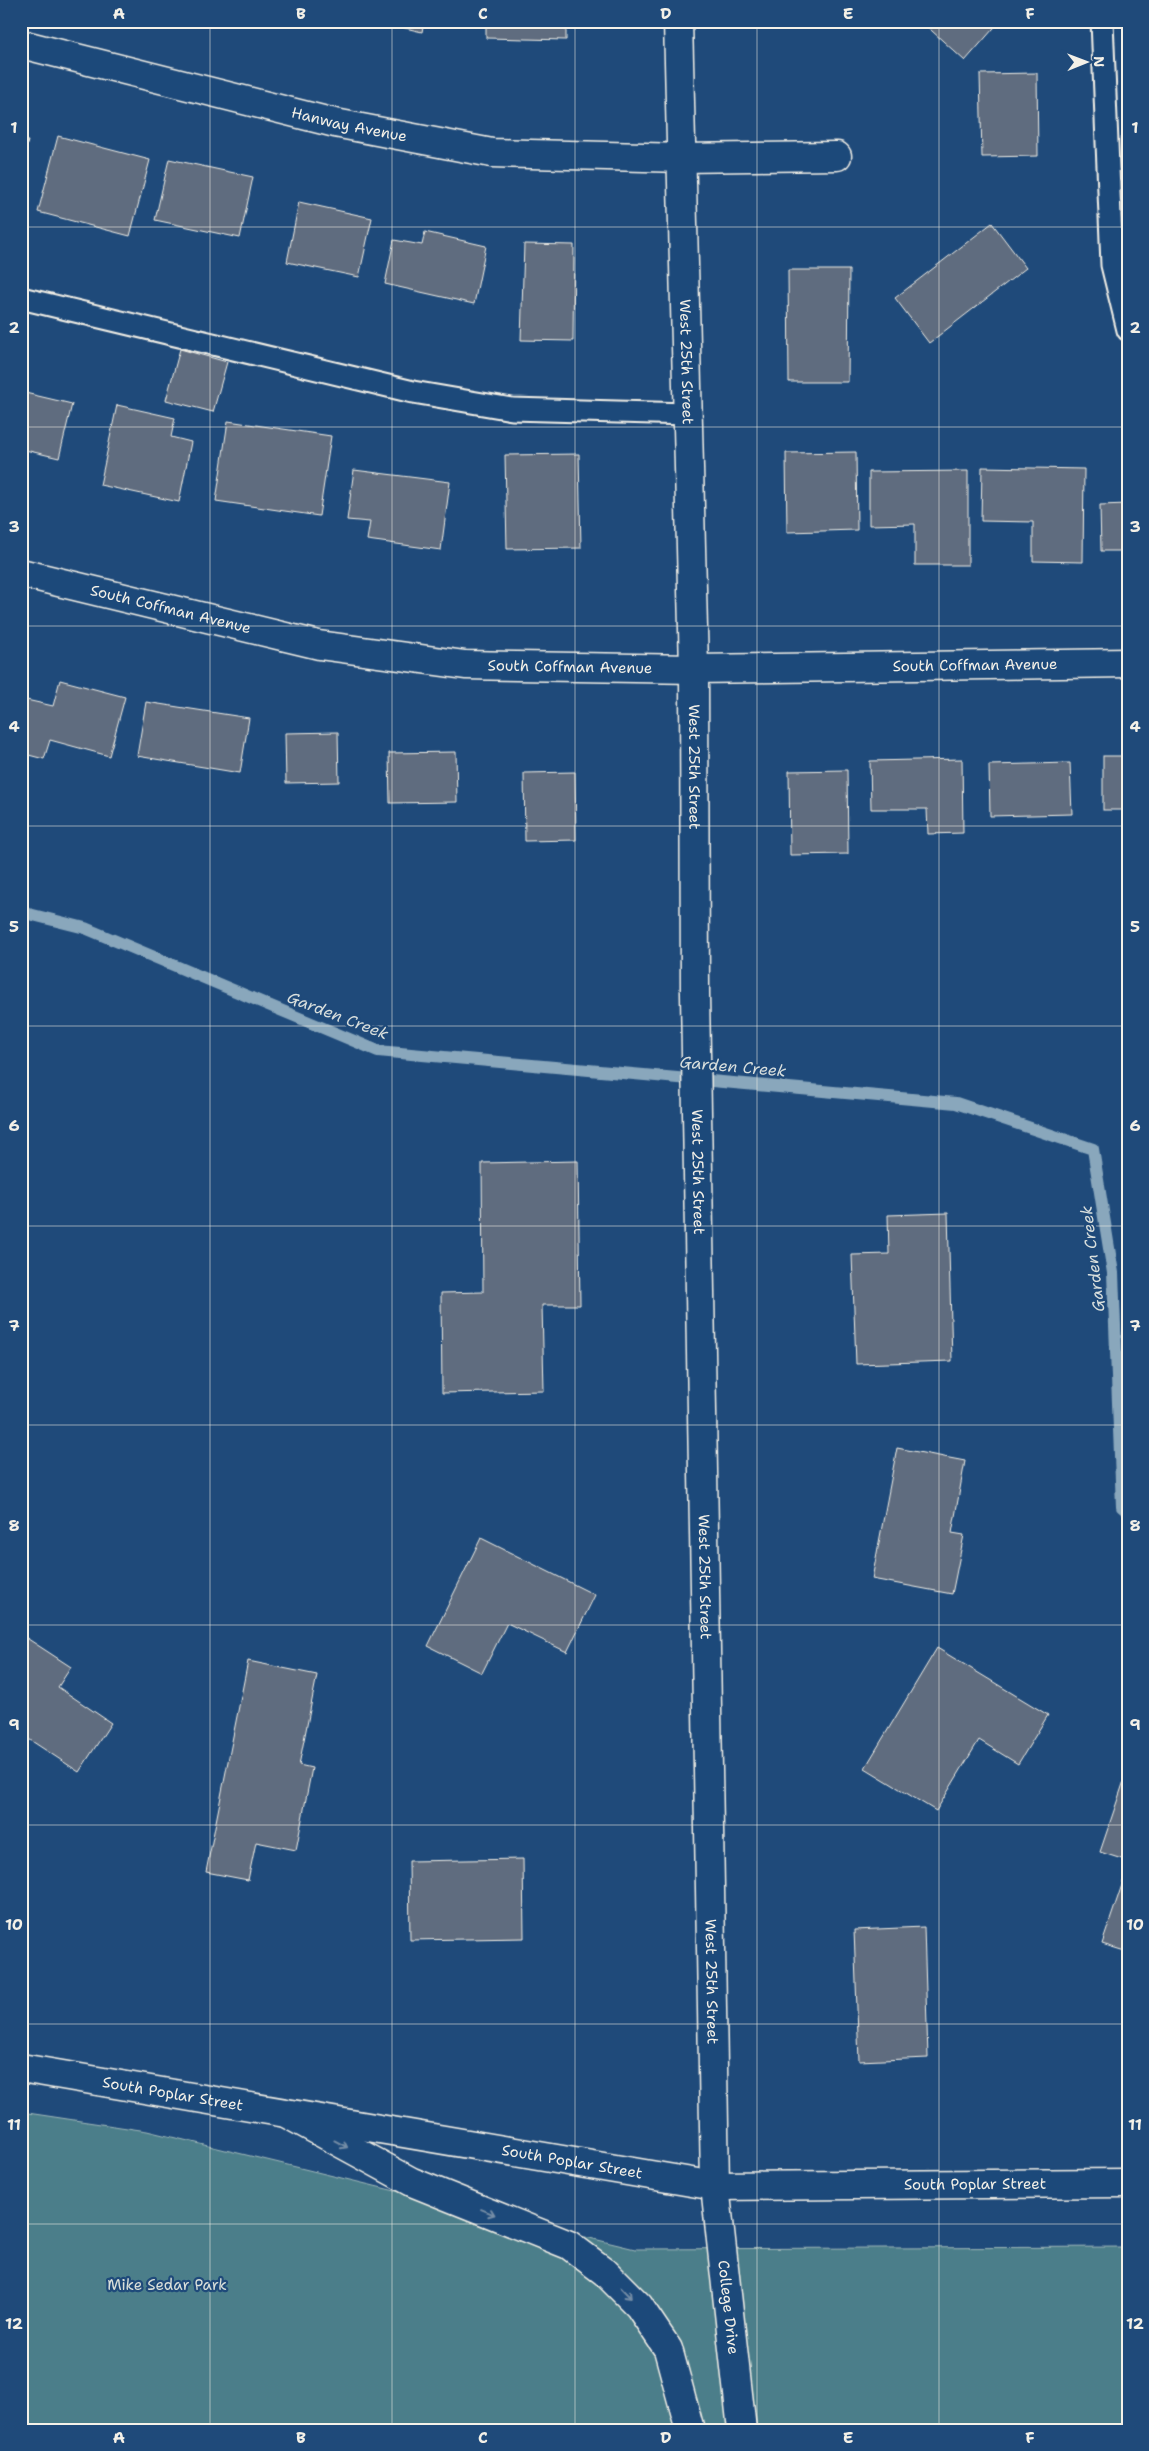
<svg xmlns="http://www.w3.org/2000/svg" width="1149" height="2451" viewBox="0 0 1149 2451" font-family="'Shantell Sans',sans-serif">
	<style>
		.green { fill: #4b7e8a; stroke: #a0b8b9 }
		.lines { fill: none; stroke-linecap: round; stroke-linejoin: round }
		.stream { stroke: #89a7bc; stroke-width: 12 }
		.building { fill: #5f6c7f; stroke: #f4f1e8 }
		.service-casing { stroke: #f4f1e8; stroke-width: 25 }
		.minor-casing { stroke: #f4f1e8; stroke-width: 31 }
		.tertiary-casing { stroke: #f4f1e8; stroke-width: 31 }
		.secondary-casing { stroke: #f4f1e8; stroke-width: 31 }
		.service { stroke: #1f4a7a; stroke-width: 21 }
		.minor { stroke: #1f4a7a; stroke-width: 28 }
		.tertiary { stroke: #1f4a7a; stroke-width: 28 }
		.secondary { stroke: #1f4a7a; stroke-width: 28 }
		.oneway { stroke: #748da6 }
		.grid { fill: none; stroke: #f4f1e8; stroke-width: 1; stroke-opacity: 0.55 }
		.labels { text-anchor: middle; stroke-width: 4.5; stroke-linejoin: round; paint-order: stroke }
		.street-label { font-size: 15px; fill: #f4f1e8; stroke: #1f4a7a }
		.park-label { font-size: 15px; fill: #dbe0da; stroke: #1f4a7a }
		.water-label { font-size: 16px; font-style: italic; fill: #d9dfdd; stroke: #1f4a7a }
		.neatline { fill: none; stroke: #f4f1e8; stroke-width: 2 }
		.grid-label { font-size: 16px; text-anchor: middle; font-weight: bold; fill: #f4f1e8 }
	</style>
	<rect width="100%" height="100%" fill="#1f4a7a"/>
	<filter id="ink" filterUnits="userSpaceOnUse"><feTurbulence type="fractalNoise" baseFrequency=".02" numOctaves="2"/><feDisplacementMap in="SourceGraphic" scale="10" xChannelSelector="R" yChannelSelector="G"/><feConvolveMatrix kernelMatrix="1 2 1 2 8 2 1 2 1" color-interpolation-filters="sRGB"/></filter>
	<g filter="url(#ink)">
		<!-- green -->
		<polygon class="green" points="21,2112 147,2131 635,2249 1128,2247 1128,2430 21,2430"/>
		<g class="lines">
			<!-- stream -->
			<polyline class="stream" points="21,912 85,928 378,1051 956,1103 1093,1149 1113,1273 1122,1507 1128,1512"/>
		</g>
		<!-- building -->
		<g class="building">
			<polygon points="376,21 424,21 422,32"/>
			<polygon points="486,21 566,21 566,40 486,38"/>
			<polygon points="921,21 1000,21 965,61"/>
			<polygon points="1037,73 1038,156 982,157 980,74"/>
			<polygon points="58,136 150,160 130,236 38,212"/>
			<polygon points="21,140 28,141 21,165"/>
			<polygon points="169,159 253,177 240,238 155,220"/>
			<polygon points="299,202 372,218 359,277 287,262"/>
			<polygon points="992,223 1026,268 929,343 895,298"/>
			<polygon points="425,232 486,246 474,304 385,284 394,240 422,245"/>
			<polygon points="524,244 574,245 573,341 521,340"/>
			<polygon points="788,270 849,270 848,382 789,382"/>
			<polygon points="180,349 227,362 213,412 166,400"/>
			<polygon points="21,392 72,404 59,458 21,449"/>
			<polygon points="117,405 175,418 171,437 191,442 179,502 100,485"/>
			<polygon points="228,421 331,436 319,516 216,501"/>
			<polygon points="856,452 857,530 787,532 786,453"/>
			<polygon points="579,454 581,548 507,549 505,455"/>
			<polygon points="982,467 1084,469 1083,562 1033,561 1033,522 981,521"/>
			<polygon points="354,470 450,482 441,550 367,540 370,522 347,520"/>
			<polygon points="968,471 968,565 915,565 915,524 869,525 869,472"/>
			<polygon points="1128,504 1128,551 1101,551 1100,505"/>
			<polygon points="60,680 125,697 109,756 50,740 44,759 21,753 22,699 53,706"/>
			<polygon points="146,702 249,718 240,773 137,756"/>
			<polygon points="338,732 339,782 286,783 285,733"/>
			<polygon points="456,752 457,802 390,803 389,753"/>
			<rect x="1103" y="756" width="25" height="54"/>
			<polygon points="962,759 963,833 928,834 927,809 871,809 870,761"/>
			<polygon points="1070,763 1072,814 990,816 989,765"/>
			<polygon points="847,770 848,854 790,855 789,771"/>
			<polygon points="575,772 576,840 525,841 524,773"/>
			<polygon points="578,1161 580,1305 542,1305 544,1391 442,1393 441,1293 483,1292 482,1163"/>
			<polygon points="948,1213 952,1361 856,1364 852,1255 889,1254 888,1215"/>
			<polygon points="897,1448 965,1461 952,1533 964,1535 952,1594 872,1579"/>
			<polygon points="481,1538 595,1595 567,1652 507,1623 482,1673 428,1646"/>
			<polygon points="22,1635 71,1667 58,1687 111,1723 79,1772 21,1734"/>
			<polygon points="937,1648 1048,1715 1018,1764 979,1740 936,1811 865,1768"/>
			<polygon points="248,1661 317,1675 299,1765 312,1768 296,1850 256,1842 248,1880 206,1872"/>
			<polygon points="1128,1769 1128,1861 1100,1852"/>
			<polygon points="523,1859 524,1938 410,1940 409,1861"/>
			<polygon points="1128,1867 1128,1952 1102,1944"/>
			<polygon points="924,1927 928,2058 859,2061 854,1930"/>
		</g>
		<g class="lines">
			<defs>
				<g id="service">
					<polyline points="1102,21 1112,265 1128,330"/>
					<polyline points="21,298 413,392 512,409 688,414"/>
				</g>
				<g id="minor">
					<path id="s1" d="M678,21L694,669L695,994L715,2186"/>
					<path id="s2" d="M21,44L335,123L492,153L682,158L837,156"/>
					<path id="s3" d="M21,573L319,645L465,665L694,669L1128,663"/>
				</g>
				<g id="tertiary">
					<polyline points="289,2115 412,2182 569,2245 605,2272 639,2306 668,2349 690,2430"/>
					<path id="s4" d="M715,2186L742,2430"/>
				</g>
				<g id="secondary">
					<path id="s5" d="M21,2068L715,2186L1128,2183"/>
				</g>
			</defs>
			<!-- service casing -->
			<use href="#service" class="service-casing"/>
			<!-- minor casing -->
			<use href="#minor" class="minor-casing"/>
			<!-- tertiary casing -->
			<use href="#tertiary" class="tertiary-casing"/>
			<!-- secondary casing -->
			<use href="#secondary" class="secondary-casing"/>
			<!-- service -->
			<use href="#service" class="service"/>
			<!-- minor -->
			<use href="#minor" class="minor"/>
			<!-- tertiary -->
			<use href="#tertiary" class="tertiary"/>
			<!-- secondary -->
			<use href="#secondary" class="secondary"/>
		</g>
		<!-- one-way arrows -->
		<defs><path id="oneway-shaft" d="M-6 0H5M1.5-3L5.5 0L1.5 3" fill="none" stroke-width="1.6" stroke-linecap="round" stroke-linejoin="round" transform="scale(1.25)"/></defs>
		<g class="oneway">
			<use href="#oneway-shaft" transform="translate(341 2144) rotate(28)"/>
			<use href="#oneway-shaft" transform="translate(488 2212) rotate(22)"/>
			<use href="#oneway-shaft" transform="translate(626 2293) rotate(46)"/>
		</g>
	</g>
	<!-- grid -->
	<path class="grid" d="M210,21V2430M392,21V2430M575,21V2430M757,21V2430M939,21V2430M21,227H1128M21,427H1128M21,626H1128M21,826H1128M21,1026H1128M21,1226H1128M21,1425H1128M21,1625H1128M21,1825H1128M21,2024H1128M21,2224H1128"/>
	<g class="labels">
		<!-- street labels -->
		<g class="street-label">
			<text dy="5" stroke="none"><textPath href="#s2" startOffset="338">Hanway Avenue</textPath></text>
			<text dy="5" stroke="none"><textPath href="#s1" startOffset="341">West 25th Street</textPath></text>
			<text dy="5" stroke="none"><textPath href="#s3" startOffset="154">South Coffman Avenue</textPath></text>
			<text dy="5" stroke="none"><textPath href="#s3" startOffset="964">South Coffman Avenue</textPath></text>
			<text dy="5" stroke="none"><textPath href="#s3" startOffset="559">South Coffman Avenue</textPath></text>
			<text dy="5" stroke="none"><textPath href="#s1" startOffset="746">West 25th Street</textPath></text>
			<text dy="5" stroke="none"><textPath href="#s1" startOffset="1151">West 25th Street</textPath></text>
			<text dy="5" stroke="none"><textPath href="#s1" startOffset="1556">West 25th Street</textPath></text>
			<text dy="5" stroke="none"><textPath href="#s1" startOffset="1961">West 25th Street</textPath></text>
			<text dy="5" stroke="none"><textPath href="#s5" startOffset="154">South Poplar Street</textPath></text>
			<text dy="5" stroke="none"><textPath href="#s5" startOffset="559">South Poplar Street</textPath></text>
			<text dy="5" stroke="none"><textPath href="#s5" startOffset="964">South Poplar Street</textPath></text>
			<text dy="5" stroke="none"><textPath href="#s4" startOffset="122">College Drive</textPath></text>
		</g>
		<!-- park labels -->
		<g class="park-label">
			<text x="167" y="2290">Mike Sedar Park</text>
		</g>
		<!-- water labels -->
		<g class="water-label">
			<text transform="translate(338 1015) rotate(21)" y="6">Garden Creek</text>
			<text transform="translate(733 1066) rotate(5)" y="6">Garden Creek</text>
			<text transform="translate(1092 1259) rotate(-97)" y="6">Garden Creek</text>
		</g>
	</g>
	<!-- margin -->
	<rect width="1149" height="2451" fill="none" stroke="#1f4a7a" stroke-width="55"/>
	<!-- north arrow -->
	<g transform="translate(1086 62) rotate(89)" stroke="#1f4a7a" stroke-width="4" paint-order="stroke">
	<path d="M0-4L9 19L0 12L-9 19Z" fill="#f4f1e8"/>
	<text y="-8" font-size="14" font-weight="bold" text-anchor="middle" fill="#f4f1e8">N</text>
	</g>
	<rect x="28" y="28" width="1094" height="2396" class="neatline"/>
	<g class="grid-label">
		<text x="119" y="19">A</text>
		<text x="301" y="19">B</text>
		<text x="483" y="19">C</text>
		<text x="666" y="19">D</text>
		<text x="848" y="19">E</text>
		<text x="1030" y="19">F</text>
		<text x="14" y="133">1</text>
		<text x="1135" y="133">1</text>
		<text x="14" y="333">2</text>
		<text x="1135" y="333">2</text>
		<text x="14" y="532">3</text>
		<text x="1135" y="532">3</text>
		<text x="14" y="732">4</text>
		<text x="1135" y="732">4</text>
		<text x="14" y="932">5</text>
		<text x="1135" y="932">5</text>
		<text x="14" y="1131">6</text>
		<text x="1135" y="1131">6</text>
		<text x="14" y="1331">7</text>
		<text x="1135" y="1331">7</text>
		<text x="14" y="1531">8</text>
		<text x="1135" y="1531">8</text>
		<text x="14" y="1730">9</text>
		<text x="1135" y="1730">9</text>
		<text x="14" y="1930">10</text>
		<text x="1135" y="1930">10</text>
		<text x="14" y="2130">11</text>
		<text x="1135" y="2130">11</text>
		<text x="14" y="2329">12</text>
		<text x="1135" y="2329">12</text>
		<text x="119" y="2443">A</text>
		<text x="301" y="2443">B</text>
		<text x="483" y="2443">C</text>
		<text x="666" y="2443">D</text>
		<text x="848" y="2443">E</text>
		<text x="1030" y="2443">F</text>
	</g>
</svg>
